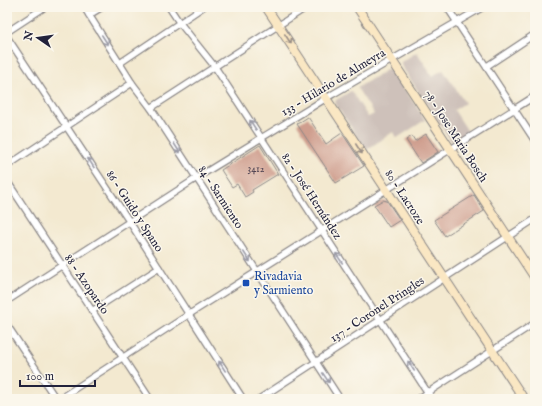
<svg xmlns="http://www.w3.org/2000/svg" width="542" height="406" viewBox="0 0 542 406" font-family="'IM FELL English',serif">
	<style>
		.industrial { fill: #cec1ba }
		.building { fill: #cf9e8e }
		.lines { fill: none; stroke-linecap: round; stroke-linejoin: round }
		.street-casing { stroke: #8a8686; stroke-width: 8 }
		.secondary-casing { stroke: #8a8686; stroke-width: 10 }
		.street { stroke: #fff; stroke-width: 5.5 }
		.secondary { stroke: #fae7c3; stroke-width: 8 }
		.oneway { stroke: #998e86 }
		.oneway2 { stroke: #9c9ca7 }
		.transit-dot { fill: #1a4fb4; stroke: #fbf7ec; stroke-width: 1.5 }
		.labels { text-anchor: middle; stroke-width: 3; stroke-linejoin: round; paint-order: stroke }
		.number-label { font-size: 10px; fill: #4d4150 }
		.street-label { font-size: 12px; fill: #22223b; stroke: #fbf7ec }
		.transit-label { font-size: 12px; fill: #164399; stroke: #fbf7ec; text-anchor: start }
	</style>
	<rect width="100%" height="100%" fill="#fbf7ec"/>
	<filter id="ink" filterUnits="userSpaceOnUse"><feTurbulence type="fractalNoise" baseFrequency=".025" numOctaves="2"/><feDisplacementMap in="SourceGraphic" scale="8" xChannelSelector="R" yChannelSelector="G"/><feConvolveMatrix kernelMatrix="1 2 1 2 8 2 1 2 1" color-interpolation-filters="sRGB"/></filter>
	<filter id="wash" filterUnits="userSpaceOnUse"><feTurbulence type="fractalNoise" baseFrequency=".012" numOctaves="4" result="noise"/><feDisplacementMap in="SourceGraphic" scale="16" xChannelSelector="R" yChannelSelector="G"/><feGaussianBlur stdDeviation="0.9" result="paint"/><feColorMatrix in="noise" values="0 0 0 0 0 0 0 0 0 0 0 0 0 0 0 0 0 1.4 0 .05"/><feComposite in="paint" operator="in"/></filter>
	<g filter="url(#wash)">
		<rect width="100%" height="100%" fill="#f3e9d0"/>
		<!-- industrial -->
		<g class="industrial">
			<polygon points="417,52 432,76 443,70 465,103 454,110 469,133 454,142 451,141 401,65 401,62"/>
			<polygon points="388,69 392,70 425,120 397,138 393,132 366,150 335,103 336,100 351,91 368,117 374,114 357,88"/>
		</g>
		<g id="blocks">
			<!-- building -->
			<g class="building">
				<polygon points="308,117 326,144 342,133 364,166 336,183 297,124"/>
				<polygon points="426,134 438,152 421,163 406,140 412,136 415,141"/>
				<polygon points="260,145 278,174 252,190 253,192 245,197 237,184 232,187 221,170"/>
				<polygon points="474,195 484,211 445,236 434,220"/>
				<polygon points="383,200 387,201 400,220 389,227 374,205"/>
			</g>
		</g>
	</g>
	<g filter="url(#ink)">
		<use href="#blocks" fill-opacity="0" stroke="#8a8686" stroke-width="1"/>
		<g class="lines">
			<defs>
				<g id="street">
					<polyline points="84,7 132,83 151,108 340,399"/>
					<polyline points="169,7 179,22 215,67 432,399"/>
					<polyline points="447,7 535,141"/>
					<polyline points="89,15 102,7"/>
					<polyline points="7,32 45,7"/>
					<polyline points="7,37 129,221 243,399"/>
					<polyline points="120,63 203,7"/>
					<polyline points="487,66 535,34"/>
					<polyline points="151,108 307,7"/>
					<polyline points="7,166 132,83"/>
					<polyline points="7,181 150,399"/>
					<polyline points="7,301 206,172 333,94 483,7"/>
					<polyline points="92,311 159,268"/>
					<polyline points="7,325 56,399"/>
					<polyline points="59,399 188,315 535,96"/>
					<polyline points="259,399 535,219"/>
					<polyline points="418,399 535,323"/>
				</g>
				<g id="secondary">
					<polyline points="266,7 524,399"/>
					<polyline points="357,7 535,278"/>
				</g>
			</defs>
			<!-- street casing -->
			<use href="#street" class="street-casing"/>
			<!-- secondary casing -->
			<use href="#secondary" class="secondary-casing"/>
			<!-- street -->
			<use href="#street" class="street"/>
			<!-- secondary -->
			<use href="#secondary" class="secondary"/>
		</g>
		<!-- one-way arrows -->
		<defs><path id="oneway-shaft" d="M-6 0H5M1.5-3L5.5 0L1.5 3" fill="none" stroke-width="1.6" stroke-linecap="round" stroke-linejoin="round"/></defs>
		<g class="oneway">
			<use href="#oneway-shaft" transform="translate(288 39) rotate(57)"/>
			<use href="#oneway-shaft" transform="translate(359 149) rotate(57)"/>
		</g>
		<g class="oneway2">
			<use href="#oneway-shaft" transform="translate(105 40) rotate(57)"/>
			<use href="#oneway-shaft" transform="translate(253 125) rotate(-123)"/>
			<use href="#oneway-shaft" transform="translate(177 148) rotate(57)"/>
			<use href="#oneway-shaft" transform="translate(91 163) rotate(-123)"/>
			<use href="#oneway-shaft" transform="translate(247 257) rotate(57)"/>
			<use href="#oneway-shaft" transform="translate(339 258) rotate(-124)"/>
			<use href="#oneway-shaft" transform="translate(222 366) rotate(-123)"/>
			<use href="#oneway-shaft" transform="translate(411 366) rotate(-123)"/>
			<use href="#oneway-shaft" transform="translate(326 378) rotate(56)"/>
		</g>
	</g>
	<!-- markers -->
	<rect class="transit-dot" x="242" y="279" width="8" height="8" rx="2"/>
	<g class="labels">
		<!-- number labels -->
		<g class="number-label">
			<text x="256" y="172">3412</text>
		</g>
		<!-- street labels -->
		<g class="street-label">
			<text transform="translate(333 82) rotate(-31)" y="4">133 - Hilario de Almeyra</text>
			<text transform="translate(456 136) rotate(57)" y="4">78 - Jose Maria Bosch</text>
			<text transform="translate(312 196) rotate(57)" y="4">82 - José Hernández</text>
			<text transform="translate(221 197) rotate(57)" y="4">84 - Sarmiento</text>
			<text transform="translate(405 197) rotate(57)" y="4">80 - Lacroze</text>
			<text transform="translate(135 211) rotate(57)" y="4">86 - Guido y Spano</text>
			<text transform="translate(87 284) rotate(56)" y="4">88 - Azopardo</text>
			<text transform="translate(377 309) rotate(-33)" y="4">137 - Coronel Pringles</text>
		</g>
		<!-- transit labels -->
		<g class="transit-label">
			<text x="254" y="280">Rivadavia<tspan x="254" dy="14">y Sarmiento</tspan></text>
		</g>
	</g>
	<!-- margin -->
	<rect width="542" height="406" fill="none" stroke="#fbf7ec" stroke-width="24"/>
	<!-- north arrow -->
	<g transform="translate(38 38) rotate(283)" stroke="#fbf7ec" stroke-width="3" paint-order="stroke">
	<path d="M0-3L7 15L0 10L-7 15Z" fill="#22223b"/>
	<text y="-6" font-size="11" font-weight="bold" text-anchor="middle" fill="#22223b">N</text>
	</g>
	<!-- scale -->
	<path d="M20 380v6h75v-6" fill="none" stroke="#22223b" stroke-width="2"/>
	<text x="26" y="380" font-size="12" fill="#22223b" stroke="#fbf7ec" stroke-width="3" paint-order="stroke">100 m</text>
</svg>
